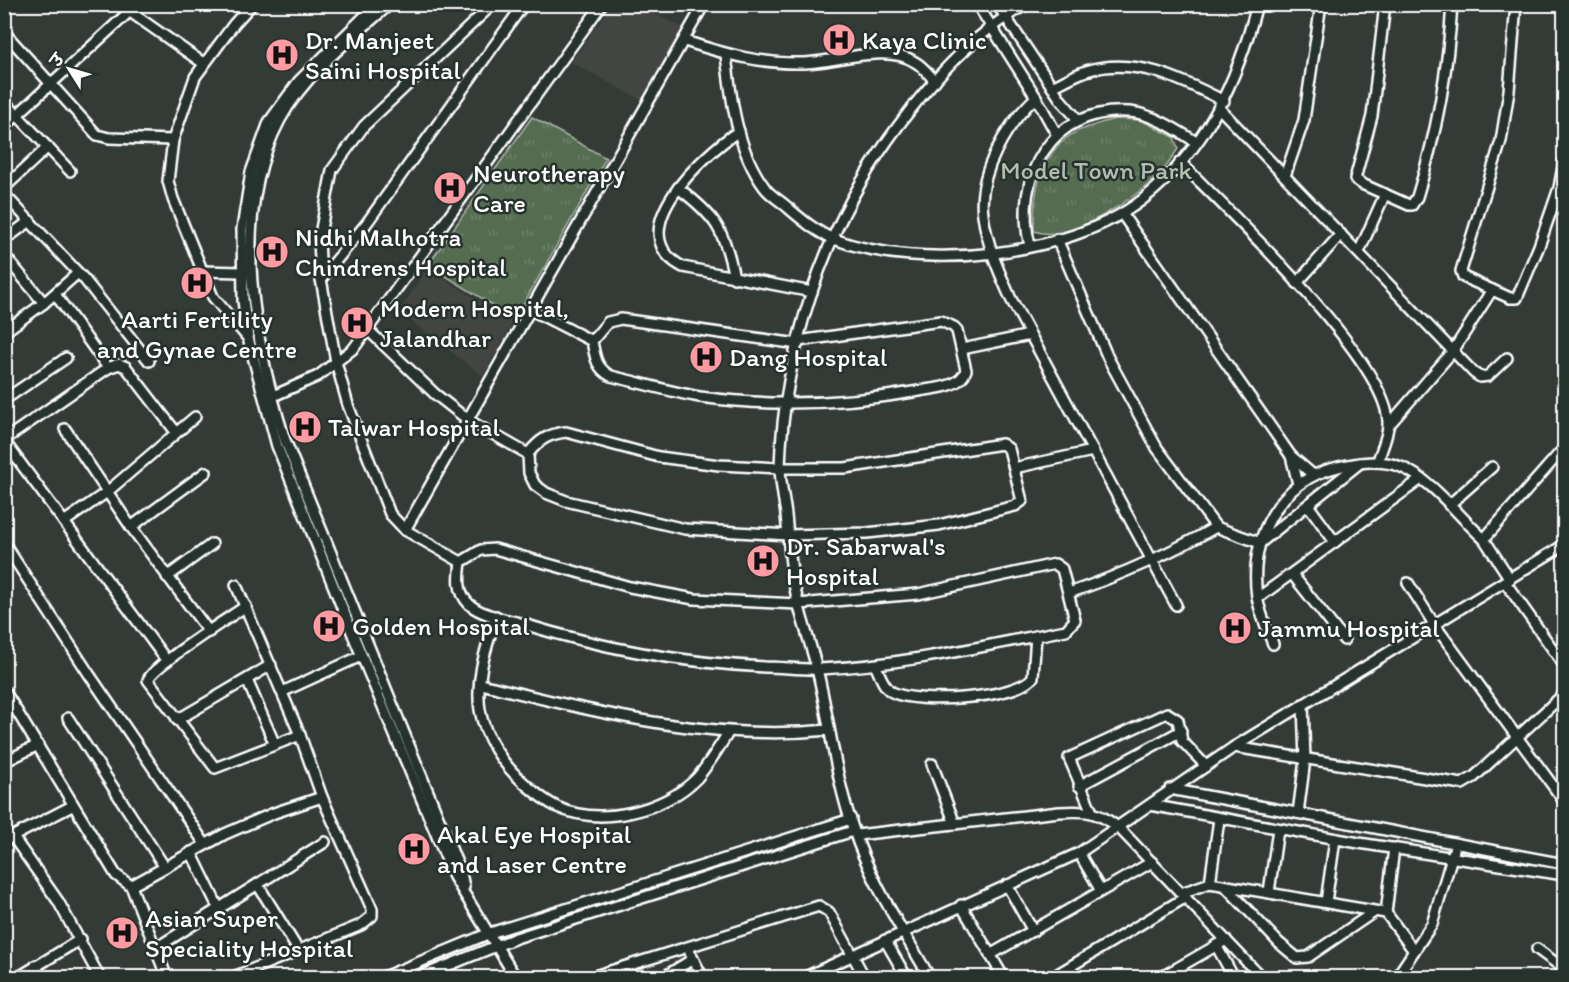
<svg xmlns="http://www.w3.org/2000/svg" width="1569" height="982" viewBox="0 0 1569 982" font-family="Itim,'Playpen Sans Deva',sans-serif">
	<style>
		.built { fill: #434543 }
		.park { fill: url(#park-tufts); stroke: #aab6a8; stroke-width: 1.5 }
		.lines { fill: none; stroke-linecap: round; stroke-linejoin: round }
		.minor-casing { stroke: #fff; stroke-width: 14 }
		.minor { stroke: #26332d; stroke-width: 9 }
		.labels { text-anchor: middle; stroke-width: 5; stroke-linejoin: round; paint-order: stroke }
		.poi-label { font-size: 26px; fill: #fff; stroke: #26332d; text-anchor: start }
		.park-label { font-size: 26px; fill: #b2bdb1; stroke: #26332d }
	</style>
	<defs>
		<pattern id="park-tufts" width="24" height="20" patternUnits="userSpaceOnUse" patternTransform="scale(1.5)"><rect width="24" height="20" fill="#556c51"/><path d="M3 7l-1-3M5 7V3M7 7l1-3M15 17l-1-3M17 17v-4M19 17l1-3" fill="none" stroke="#6e826b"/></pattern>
	</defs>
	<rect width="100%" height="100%" fill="#333b37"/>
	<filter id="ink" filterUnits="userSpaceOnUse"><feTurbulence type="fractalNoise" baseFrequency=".0167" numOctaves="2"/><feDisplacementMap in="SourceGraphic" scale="12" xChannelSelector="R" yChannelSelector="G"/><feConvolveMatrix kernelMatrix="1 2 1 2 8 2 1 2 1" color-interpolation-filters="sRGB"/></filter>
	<g filter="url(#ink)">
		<!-- built -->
		<g class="built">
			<polygon points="612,5 637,5 684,28 643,101 571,62"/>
			<polygon points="427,268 513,322 483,376 399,312"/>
		</g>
		<!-- park -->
		<g class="park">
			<polygon points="532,117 606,158 515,319 428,265"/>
			<path d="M1115,119L1141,120L1174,137L1178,149C1172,157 1168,166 1161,172C1137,198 1069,244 1034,231C1033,194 1038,157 1071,135C1083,127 1101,123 1115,119Z"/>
		</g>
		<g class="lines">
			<defs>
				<g id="minor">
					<polyline points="119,4 203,63"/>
					<polyline points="377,4 299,81 269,122 251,172 242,229 243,300 248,338 277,446 356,642 454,877 516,978"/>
					<path d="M390,4C351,38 305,74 280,120C229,216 254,342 285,440L461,873L464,887"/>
					<polyline points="977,4 1036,97 1057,135"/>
					<polyline points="997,4 1061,100 1079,121"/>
					<path d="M1385,4L1372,116L1355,179L1362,184L1409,205H1412L1417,197C1437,132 1448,73 1452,4"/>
					<polyline points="1516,4 1509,91 1501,141 1461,271 1463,277 1510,298 1517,298 1539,246 1559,188 1564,161"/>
					<polyline points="4,32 97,135 109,138 173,140"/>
					<path d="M685,41C724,54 761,64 802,63C834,63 887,43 915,62C923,66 929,75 935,81"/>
					<path d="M726,55C731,99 737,151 765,188C770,195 779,200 786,206C799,217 817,233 834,239C920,272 1068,257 1142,200C1206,150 1238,80 1257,4"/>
					<path d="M1052,87C1063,82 1074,75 1086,71C1135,56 1181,79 1224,101"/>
					<path d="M1036,97C1007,124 977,173 983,215C987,245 999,272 1011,299L1176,605"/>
					<polyline points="4,101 70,171"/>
					<polyline points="1220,109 1474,373 1480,377 1488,376 1507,358"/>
					<polyline points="4,127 129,12"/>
					<path d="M739,131C705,153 617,233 683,267L812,292"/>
					<path d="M1180,162C1226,209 1391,363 1388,425C1388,437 1381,450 1378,461"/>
					<polyline points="1285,176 1304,120 1321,4"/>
					<polyline points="4,188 48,147"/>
					<path d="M678,188C716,216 725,231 734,278"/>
					<polyline points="4,194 84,279 149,361"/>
					<polyline points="1122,214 1291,456 1313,475"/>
					<polyline points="1057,239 1108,358 1157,448 1216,527 1260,543 1360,463"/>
					<polyline points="4,240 30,221"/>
					<path d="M1030,246C1013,177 1051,106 1130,112C1153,114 1177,130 1196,142"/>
					<polyline points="1359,252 1385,194"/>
					<polyline points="4,255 44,303"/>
					<polyline points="201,271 242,272"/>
					<polyline points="321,279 366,224 524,4"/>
					<polyline points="1297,283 1341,234"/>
					<polyline points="531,310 592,341"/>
					<polyline points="367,329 435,394 468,420 528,454"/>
					<polyline points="4,332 44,303 78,273"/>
					<polyline points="248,338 213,297 173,199 168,181 173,140 195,77 234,24 252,4"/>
					<path d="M798,344L621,319L608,322L592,341C595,357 596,368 611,376C641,383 671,392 700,397C772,407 847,404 919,391C934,388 961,388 966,370L957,331L954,327L941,321L798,341"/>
					<polyline points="962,349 1030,335"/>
					<polyline points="108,368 119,364 126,367 176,432"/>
					<polyline points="271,397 318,376 354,348 602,4"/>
					<polyline points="4,400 66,358"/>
					<polyline points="1389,425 1453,351 1492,290"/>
					<polyline points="65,429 131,527 209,632"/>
					<path d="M566,432L659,457L719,465L780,468H845L1002,444L1009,449L1022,501L1015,506L939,525L867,533L788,535L685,529L566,501L546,493L535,485L529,473L528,454C539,440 548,434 566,432Z"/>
					<polyline points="4,440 108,368 55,294"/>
					<polyline points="4,441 167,661"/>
					<polyline points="1291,456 1298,484"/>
					<polyline points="1014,468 1093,451"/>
					<polyline points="1308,505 1335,542"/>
					<polyline points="1449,505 1492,467"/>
					<polyline points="64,522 107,492 195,417"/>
					<polyline points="131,527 206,472"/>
					<polyline points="405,530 704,4"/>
					<polyline points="4,543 89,674 205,844"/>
					<path d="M495,549L630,587L694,599L798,604L918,594L1055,564L1062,569L1075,620L1066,630C984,646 904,665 820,669C802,670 783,667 765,667C682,663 600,648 520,623C504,619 481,615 469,604C457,592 459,577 461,562L481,550Z"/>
					<polyline points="461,562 405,530 390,514 348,405 336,362 321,279 319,240 332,170 364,126 493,4"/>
					<polyline points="1292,574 1344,640"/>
					<polyline points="167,577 212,544"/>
					<polyline points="1510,579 1484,539 1564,448"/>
					<polyline points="1505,582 1564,665"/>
					<polyline points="1408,583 1434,624 1564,801"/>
					<path d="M1069,593C1121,575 1169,554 1216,527"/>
					<polyline points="1258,598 1421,479"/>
					<path d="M246,606C229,618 153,665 148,680L215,768L300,735"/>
					<path d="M496,616C487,646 475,678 480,710C485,738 503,765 524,783C534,792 545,801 557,807C600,827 665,811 697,778C709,764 718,749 728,733"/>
					<path d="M1273,644C1267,629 1260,613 1257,597C1249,538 1278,481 1338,467C1359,462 1380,459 1401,467C1433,480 1458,516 1484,539"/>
					<path d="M875,665C880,674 883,687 892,692C916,705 1017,699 1033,677L1036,636"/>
					<polyline points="247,680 275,745"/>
					<path d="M481,684C596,712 709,742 829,730"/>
					<polyline points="4,690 116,875 131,886"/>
					<polyline points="282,692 361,656"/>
					<polyline points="68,718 164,866"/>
					<polyline points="177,720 271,665"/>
					<polyline points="1234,747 1462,784 1474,777 1564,694"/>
					<polyline points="4,762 38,745"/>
					<polyline points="932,764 955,824"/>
					<polyline points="1079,786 1181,731"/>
					<polyline points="1170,789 1564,864"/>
					<polyline points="1150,805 1359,843 1564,875"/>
					<polyline points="1092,812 1069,758 1167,713 1178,720 1182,741 1206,766"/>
					<polyline points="1298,813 1305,760 1303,704"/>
					<path d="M857,835L1059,812C1087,810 1097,811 1119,828L1262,978"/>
					<polyline points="13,837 58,901 100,978"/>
					<polyline points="4,841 72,806"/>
					<polyline points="191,852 219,909"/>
					<polyline points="1079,853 1101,891"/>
					<polyline points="1210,883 1219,819"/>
					<polyline points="258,885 298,950"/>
					<polyline points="1007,885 1033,931"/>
					<polyline points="1227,888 1279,943 1297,958 1308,957 1374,912"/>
					<polyline points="1269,892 1278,829"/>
					<polyline points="1181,893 1210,883 1386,913 1414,951"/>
					<polyline points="1326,902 1335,839"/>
					<polyline points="961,905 1004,978"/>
					<polyline points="1386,913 1394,848"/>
					<polyline points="885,940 907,978"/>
					<polyline points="1216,945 1234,978"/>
					<polyline points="156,948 325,842"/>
					<polyline points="1537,949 1564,969"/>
					<polyline points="690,953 703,978"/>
					<polyline points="990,955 1152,862"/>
					<polyline points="36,965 41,978"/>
					<polyline points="17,978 81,939"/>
					<polyline points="167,978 131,886 225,834 274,813 322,797"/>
					<polyline points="231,978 361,925 372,916 372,909 322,797 300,735 236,585"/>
					<polyline points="381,978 490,933 851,819"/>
					<polyline points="417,978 516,938 853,831"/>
					<polyline points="588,978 819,906 829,912 865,978"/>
					<polyline points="662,978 693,959"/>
					<polyline points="803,978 1079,853 1234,747 1564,545"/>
					<path d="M930,978C902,929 870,881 853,828C835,777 830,722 817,669C812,648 804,627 799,606C791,577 789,545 786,515C784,499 780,482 780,466C784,351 822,234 888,140C925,88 970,35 1027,4"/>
					<polyline points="1051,978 1186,897"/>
					<polyline points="1160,978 1226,940"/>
					<polyline points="1396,978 1432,924 1454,850"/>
				</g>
			</defs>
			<!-- minor casing -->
			<use href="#minor" class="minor-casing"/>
			<!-- minor -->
			<use href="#minor" class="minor"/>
		</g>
	</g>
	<!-- icons -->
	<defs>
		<symbol id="hospital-disc" viewBox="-11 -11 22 22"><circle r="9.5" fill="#ff9aa2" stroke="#26332d"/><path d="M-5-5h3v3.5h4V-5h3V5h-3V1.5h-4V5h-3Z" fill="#111"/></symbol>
	</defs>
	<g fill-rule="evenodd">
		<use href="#hospital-disc" x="820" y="21" width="38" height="38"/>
		<use href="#hospital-disc" x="263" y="36" width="38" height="38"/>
		<use href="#hospital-disc" x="431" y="169" width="38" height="38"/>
		<use href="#hospital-disc" x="253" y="233" width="38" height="38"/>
		<use href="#hospital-disc" x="178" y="264" width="38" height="38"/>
		<use href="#hospital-disc" x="338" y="304" width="38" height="38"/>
		<use href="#hospital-disc" x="687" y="338" width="38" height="38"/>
		<use href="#hospital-disc" x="286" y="408" width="38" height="38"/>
		<use href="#hospital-disc" x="744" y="542" width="38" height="38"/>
		<use href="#hospital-disc" x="310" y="607" width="38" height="38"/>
		<use href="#hospital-disc" x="1216" y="609" width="38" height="38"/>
		<use href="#hospital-disc" x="395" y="830" width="38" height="38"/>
		<use href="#hospital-disc" x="103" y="914" width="38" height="38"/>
	</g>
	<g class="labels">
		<!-- poi labels -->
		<g class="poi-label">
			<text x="305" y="49">Dr. Manjeet<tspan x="305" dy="30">Saini Hospital</tspan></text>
			<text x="862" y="49">Kaya Clinic</text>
			<text x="473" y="182">Neurotherapy<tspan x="473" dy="30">Care</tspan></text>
			<text x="295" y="246">Nidhi Malhotra<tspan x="295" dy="30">Chindrens Hospital</tspan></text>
			<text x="380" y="317">Modern Hospital,<tspan x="380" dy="30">Jalandhar</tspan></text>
			<text x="197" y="328" text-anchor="middle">Aarti Fertility<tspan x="197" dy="30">and Gynae Centre</tspan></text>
			<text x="729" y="366">Dang Hospital</text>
			<text x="328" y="436">Talwar Hospital</text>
			<text x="786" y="555">Dr. Sabarwal's<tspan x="786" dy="30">Hospital</tspan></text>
			<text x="352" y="635">Golden Hospital</text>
			<text x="1258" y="637">Jammu Hospital</text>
			<text x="437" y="843">Akal Eye Hospital<tspan x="437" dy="30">and Laser Centre</tspan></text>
			<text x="145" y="927">Asian Super<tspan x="145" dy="30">Speciality Hospital</tspan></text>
		</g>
		<!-- park labels -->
		<g class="park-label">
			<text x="1096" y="179">Model Town Park</text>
		</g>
	</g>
	<!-- margin -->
	<rect width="1569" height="982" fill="none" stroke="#26332d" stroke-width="24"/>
	<rect x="12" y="12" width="1545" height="958" fill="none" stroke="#fff" stroke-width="2" filter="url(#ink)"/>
	<!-- north arrow -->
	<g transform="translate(69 69) rotate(307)" stroke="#26332d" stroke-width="4.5" paint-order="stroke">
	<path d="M0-4.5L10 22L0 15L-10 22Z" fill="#ffffff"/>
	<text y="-9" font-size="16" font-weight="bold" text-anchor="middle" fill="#ffffff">उ</text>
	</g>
</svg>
